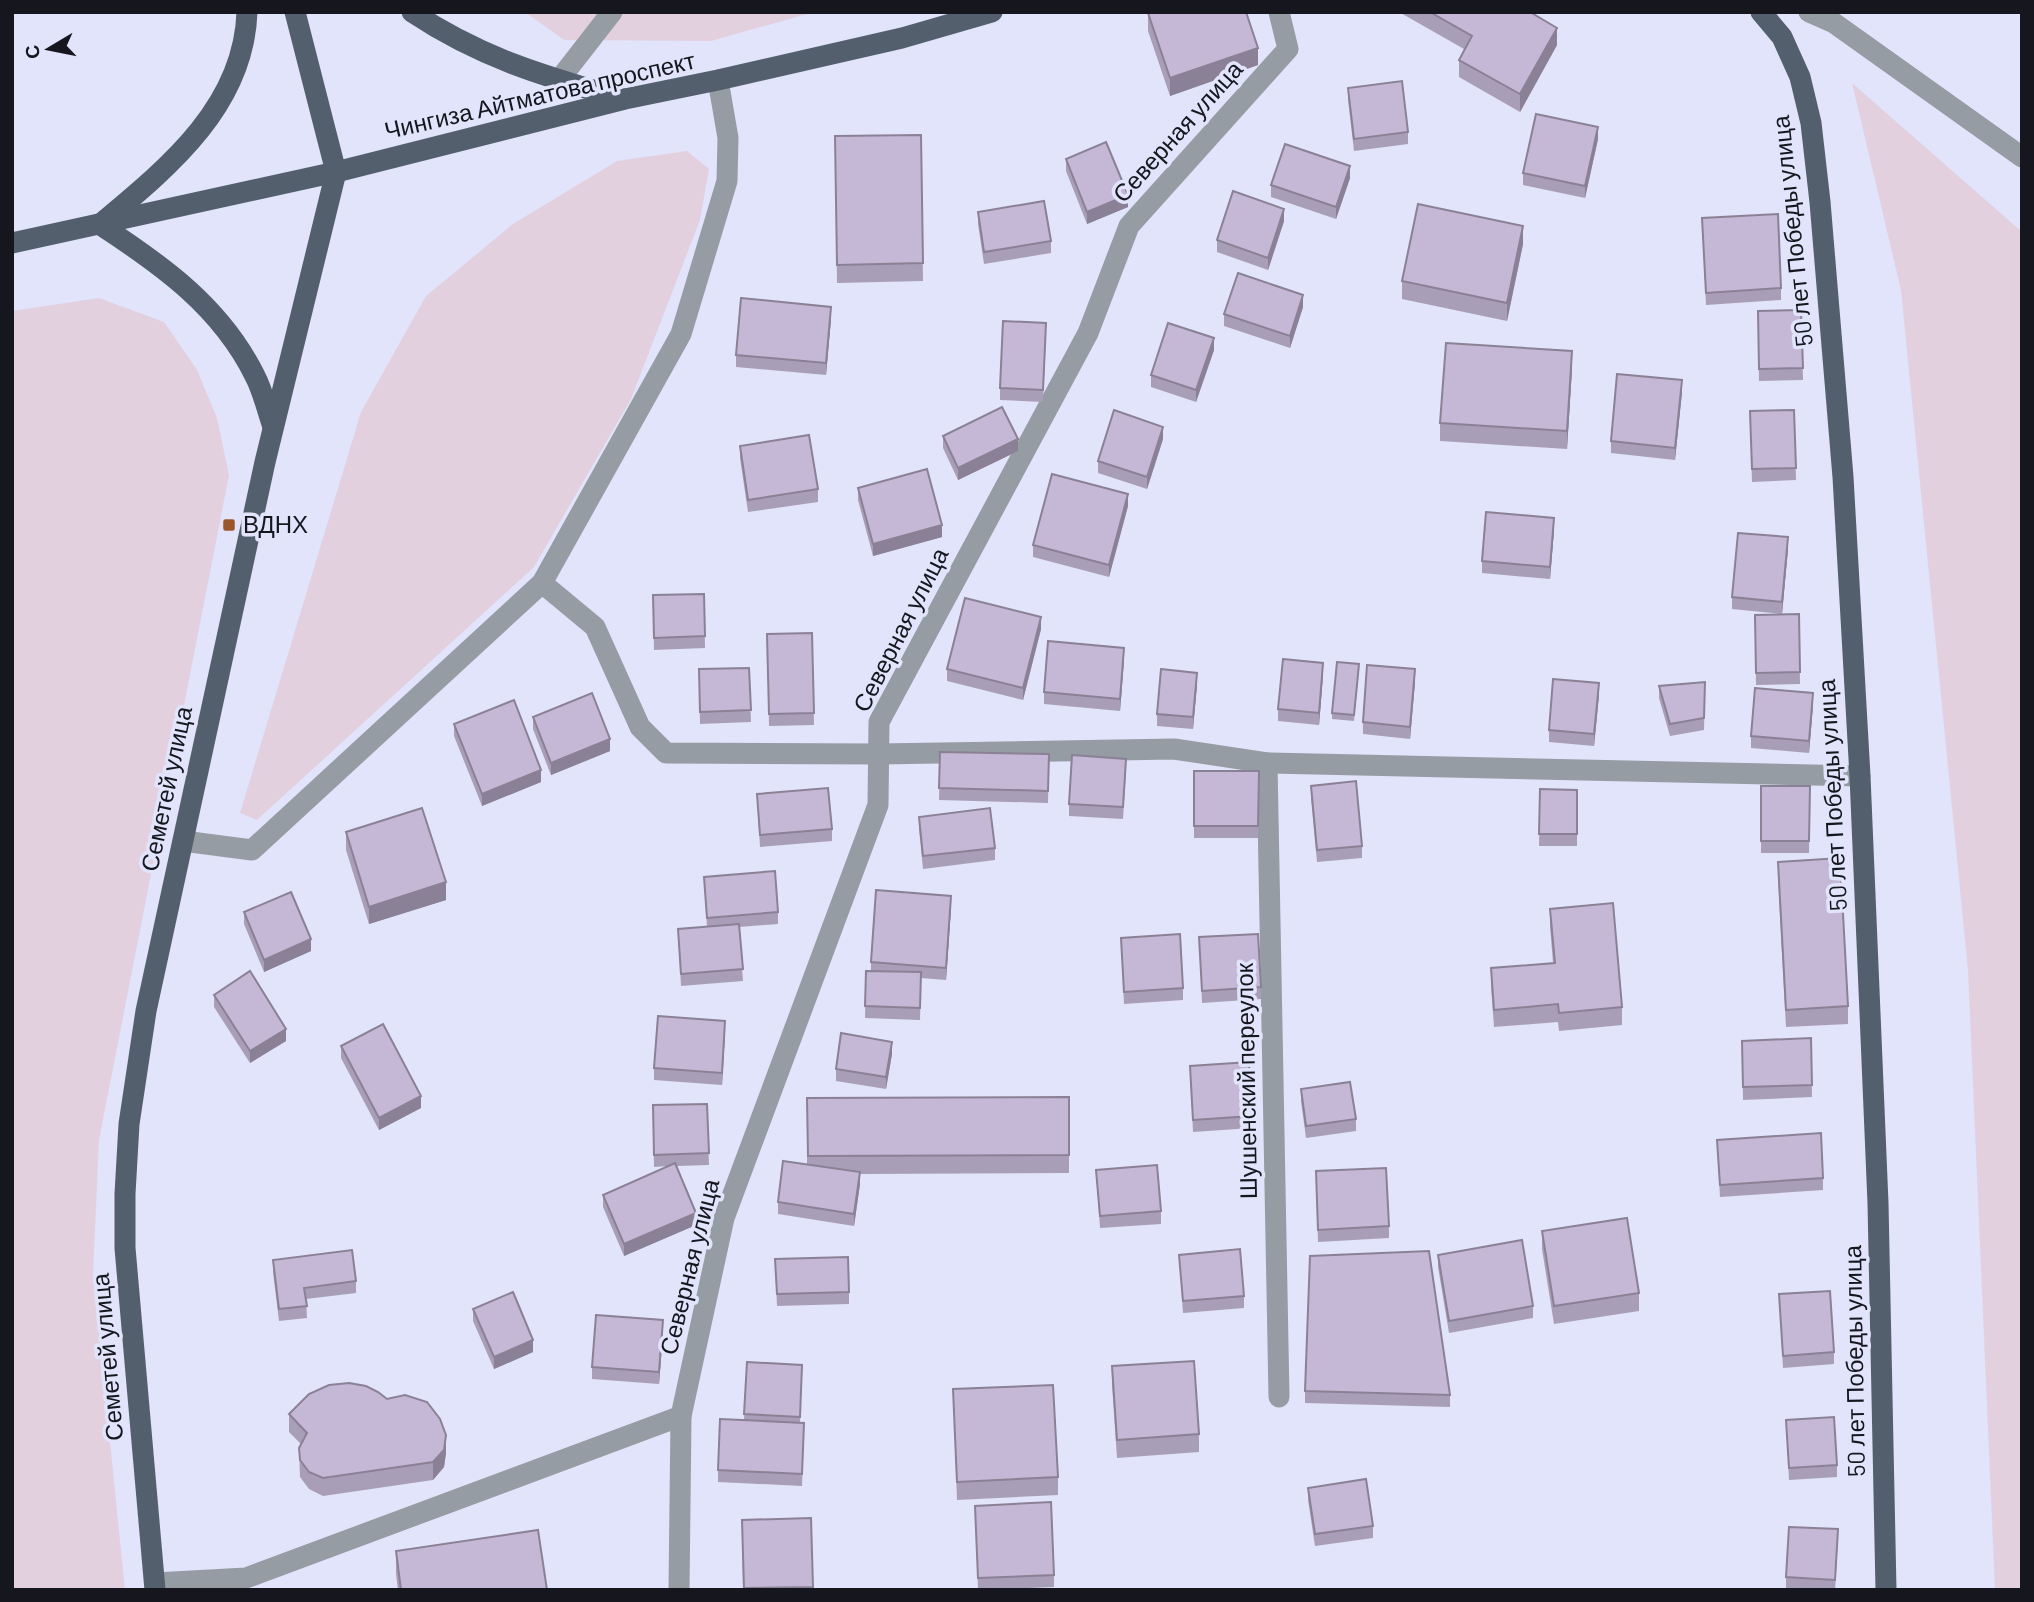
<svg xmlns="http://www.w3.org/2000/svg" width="2034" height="1602" viewBox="0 0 2034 1602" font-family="Barlow,sans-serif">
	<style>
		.green { fill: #e2d0df }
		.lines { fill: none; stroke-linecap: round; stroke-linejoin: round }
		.minor { stroke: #959ca4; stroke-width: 21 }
		.major { stroke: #535f6c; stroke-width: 21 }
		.wall { fill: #a99eb8 }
		.shaded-wall { fill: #8a8196 }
		.building { fill: #c5b8d6; stroke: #8a8196; stroke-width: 2 }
		.poi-dot { fill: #9c562c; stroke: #e1e4fb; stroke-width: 2.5 }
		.labels { text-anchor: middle; stroke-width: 7; stroke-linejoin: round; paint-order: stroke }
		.street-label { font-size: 24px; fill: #15161e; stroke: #e1e4fb }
		.poi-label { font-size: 24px; fill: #15161e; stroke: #e1e4fb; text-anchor: start }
	</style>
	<rect width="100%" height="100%" fill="#e1e4fb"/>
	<!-- green -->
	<g class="green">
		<polygon points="525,12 814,12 711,41 564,40"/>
		<polygon points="1852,83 2022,232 2022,1590 1995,1590 1968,970 1901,290"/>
		<polygon points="687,151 709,169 700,220 631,399 534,567 257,820 240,813 361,412 426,296 513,224 617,161"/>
		<polygon points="99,298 164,322 197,370 217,418 229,475 99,1140 93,1274 125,1590 12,1590 12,311"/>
	</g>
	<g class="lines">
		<!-- minor -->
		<g class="minor">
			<polyline points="1809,12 1834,23 2022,157"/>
			<polyline points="559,80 612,12"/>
			<polyline points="542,583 595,627 640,727 666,753 878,754 1174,749 1267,763 1860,776"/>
			<polyline points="1267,763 1279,1397"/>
			<polyline points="183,841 252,850 542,583 681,334 727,181 728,138 718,80"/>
			<polyline points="155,1583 246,1578 681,1416"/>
			<polyline points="679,1590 681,1416 724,1218 878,805 879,722 1088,333 1129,226 1288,49 1279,12"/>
		</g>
		<!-- major -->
		<g class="major">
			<path d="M412,12C481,58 544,76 623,99"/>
			<polyline points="1761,12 1782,37 1800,77 1811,123 1820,202 1843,477 1860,776 1878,1203 1886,1590"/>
			<path d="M104,221C170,166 244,105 247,12"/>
			<path d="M99,224C162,265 221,307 255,376C263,391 267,410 273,427"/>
			<polyline points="12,243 336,172 625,99 718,80 902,38 992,12"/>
			<polyline points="155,1590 125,1248 125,1194 129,1124 146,1011 265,462 336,172 295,12"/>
		</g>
	</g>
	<!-- wall -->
	<g class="wall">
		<polygon points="1399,12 1530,12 1557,45 1520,112 1459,77 1459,60 1464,49"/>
		<polygon points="1148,13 1258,65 1170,96 1148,31"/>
		<polygon points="1348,88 1408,132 1408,144 1354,151 1348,100"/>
		<polygon points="921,135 923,281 837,283 835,136"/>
		<polygon points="1598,139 1585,198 1523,185 1523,173"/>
		<polygon points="1066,159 1128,207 1087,224 1066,171"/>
		<polygon points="1350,178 1336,219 1271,197 1271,185"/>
		<polygon points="978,212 1051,241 1051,253 984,264 978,224"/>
		<polygon points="1702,218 1781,288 1781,300 1706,305"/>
		<polygon points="1284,221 1268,270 1217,252 1217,240"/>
		<polygon points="1523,244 1507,321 1402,299 1402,281"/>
		<polygon points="1303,307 1290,348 1224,326 1224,314"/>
		<polygon points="1801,310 1803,380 1759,381 1758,311"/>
		<polygon points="831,319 826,375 736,367 736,355"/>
		<polygon points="1046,335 1043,402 1000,400 1000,388"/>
		<polygon points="1214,350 1196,402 1151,387 1151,375"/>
		<polygon points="1572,369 1567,449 1440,441 1440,423"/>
		<polygon points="1682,392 1675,460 1611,453 1611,441"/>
		<polygon points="1794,410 1796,480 1752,482 1750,411"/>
		<polygon points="943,436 1018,451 958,480 943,448"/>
		<polygon points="1163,439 1147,489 1098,473 1098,461"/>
		<polygon points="740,446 818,489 818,502 748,512 740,458"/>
		<polygon points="858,488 942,537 873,556 858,500"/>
		<polygon points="1128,506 1109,577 1033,557 1033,545"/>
		<polygon points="1554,530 1550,579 1482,573 1482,561"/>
		<polygon points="1788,549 1782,614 1732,609 1732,597"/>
		<polygon points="704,594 705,648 654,650 653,595"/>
		<polygon points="1799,614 1800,684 1756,685 1755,615"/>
		<polygon points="1041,629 1023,700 947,681 947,669"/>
		<polygon points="812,633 814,725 769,726 767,634"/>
		<polygon points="1124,660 1120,711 1044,704 1044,692"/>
		<polygon points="749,668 751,722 700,724 699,669"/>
		<polygon points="1359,671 1354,721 1332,719 1332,713"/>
		<polygon points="1323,675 1319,725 1278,721 1278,709"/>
		<polygon points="1415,682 1410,739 1363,734 1363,722"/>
		<polygon points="1705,682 1704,730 1670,736 1659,698 1659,686"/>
		<polygon points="1197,685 1193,729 1157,726 1157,714"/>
		<polygon points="1599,695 1594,746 1549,742 1549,730"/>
		<polygon points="1813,705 1809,753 1751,748 1751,736"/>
		<polygon points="533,717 610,751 551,775 533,729"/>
		<polygon points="454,724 541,782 482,806 454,736"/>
		<polygon points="940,752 1049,754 1048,803 939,800"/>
		<polygon points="1126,771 1123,819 1069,816 1069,804"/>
		<polygon points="1194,771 1259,771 1258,838 1194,838"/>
		<polygon points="1311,786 1362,846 1362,858 1317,862 1311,798"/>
		<polygon points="1761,786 1810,786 1809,853 1761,853"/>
		<polygon points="1540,789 1577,790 1577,846 1539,846"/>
		<polygon points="757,794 832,829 832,841 760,847"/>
		<polygon points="919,817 995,848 995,860 923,869 919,829"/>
		<polygon points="346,832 446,900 369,924 346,850"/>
		<polygon points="1778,862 1848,1006 1848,1024 1786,1027 1778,879"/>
		<polygon points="704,877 778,912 778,924 739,927 743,981 681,986 678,929 707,927"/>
		<polygon points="951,908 946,980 921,978 920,1020 865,1018 866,971 871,971 871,962"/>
		<polygon points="1550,909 1622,1007 1622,1025 1559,1031 1558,1022 1494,1027 1491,986 1491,968 1553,963 1550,926"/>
		<polygon points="244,912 311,951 264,972 244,924"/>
		<polygon points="1199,937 1261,987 1261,999 1202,1003"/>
		<polygon points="1121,938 1183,988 1183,1000 1124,1004"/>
		<polygon points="214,995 286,1041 250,1063 214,1007"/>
		<polygon points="725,1033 722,1085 654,1080 654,1068"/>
		<polygon points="1811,1038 1812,1097 1743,1100 1742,1041"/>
		<polygon points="341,1046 421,1108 379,1130 341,1058"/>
		<polygon points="892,1054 886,1089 836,1081 836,1069"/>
		<polygon points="1190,1066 1252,1116 1252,1128 1193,1132"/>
		<polygon points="1301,1089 1356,1119 1356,1131 1306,1138 1301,1101"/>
		<polygon points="1069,1097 1069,1173 860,1174 860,1184 854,1226 778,1214 778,1202 807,1165 807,1098"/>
		<polygon points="707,1104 709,1165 677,1166 696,1225 624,1256 603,1207 603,1195 668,1166 654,1167 653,1105"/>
		<polygon points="1717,1140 1823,1178 1823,1190 1720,1197"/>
		<polygon points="1096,1170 1161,1211 1161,1224 1100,1228"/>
		<polygon points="1316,1183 1389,1226 1389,1238 1318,1242"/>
		<polygon points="1542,1231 1639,1293 1639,1311 1554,1324 1542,1249"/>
		<polygon points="1179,1255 1244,1296 1244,1308 1183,1313"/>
		<polygon points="1438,1255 1533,1306 1533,1318 1449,1333 1438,1267"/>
		<polygon points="775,1259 849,1292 849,1304 777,1306"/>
		<polygon points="273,1260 356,1281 356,1293 306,1299 307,1318 279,1321 273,1272"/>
		<polygon points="1779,1294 1834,1352 1834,1364 1783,1368"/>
		<polygon points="473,1309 533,1352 494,1369 473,1321"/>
		<polygon points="663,1332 659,1384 592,1379 592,1367"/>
		<polygon points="747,1362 802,1377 800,1422 804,1435 802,1486 718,1482 718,1470 744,1420"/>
		<polygon points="1112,1366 1199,1434 1199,1452 1117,1458 1112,1384"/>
		<polygon points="953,1389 1058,1477 1058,1495 957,1500"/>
		<polygon points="1305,1391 1450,1395 1450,1407 1305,1403"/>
		<polygon points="289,1414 446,1453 444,1467 433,1480 323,1496 309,1489 300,1477 299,1448 301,1444 289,1432"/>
		<polygon points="1786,1420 1837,1465 1837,1477 1789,1480"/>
		<polygon points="1308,1488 1373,1526 1373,1538 1315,1546 1308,1500"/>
		<polygon points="975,1506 1054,1575 1054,1587 978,1590"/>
		<polygon points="811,1518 813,1590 743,1590 742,1520"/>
		<polygon points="1838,1541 1835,1590 1786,1589 1786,1577"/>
		<polygon points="396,1551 547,1590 398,1590 396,1574"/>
	</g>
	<!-- shaded-wall -->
	<g class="shaded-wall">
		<polygon points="1557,28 1557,45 1520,112 1520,94"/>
		<polygon points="1258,48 1258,65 1170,96 1170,78"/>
		<polygon points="1598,127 1598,139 1585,198 1585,186"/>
		<polygon points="1350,166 1350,178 1336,219 1336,207"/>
		<polygon points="1128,195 1128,207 1087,224 1087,212"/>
		<polygon points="1284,209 1284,221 1268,270 1268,258"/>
		<polygon points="1523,226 1523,244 1507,321 1507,303"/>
		<polygon points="1303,295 1303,307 1290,348 1290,336"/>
		<polygon points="831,307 831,319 826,375 826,363"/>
		<polygon points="1214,338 1214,350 1196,402 1196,390"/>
		<polygon points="1572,351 1572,369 1567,449 1567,431"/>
		<polygon points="1682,380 1682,392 1675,460 1675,448"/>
		<polygon points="1163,427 1163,439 1147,489 1147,477"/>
		<polygon points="1018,439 1018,451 958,480 958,468"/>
		<polygon points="1128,494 1128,506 1109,577 1109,565"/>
		<polygon points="1554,518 1554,530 1550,579 1550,567"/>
		<polygon points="942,525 942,537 873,556 873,544"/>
		<polygon points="1788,537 1788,549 1782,614 1782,602"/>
		<polygon points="1041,617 1041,629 1023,700 1023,688"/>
		<polygon points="1124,648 1124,660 1120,711 1120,699"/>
		<polygon points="1323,663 1323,675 1319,725 1319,713"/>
		<polygon points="1415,669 1415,682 1410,739 1410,727"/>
		<polygon points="1197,673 1197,685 1193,729 1193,717"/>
		<polygon points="1599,683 1599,695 1594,746 1594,734"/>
		<polygon points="1813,693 1813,705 1809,753 1809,741"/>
		<polygon points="610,739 610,751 551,775 551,763"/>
		<polygon points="541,770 541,782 482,806 482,794"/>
		<polygon points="446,882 446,900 369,924 369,907"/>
		<polygon points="951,896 951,908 946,980 946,968"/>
		<polygon points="311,939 311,951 264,972 264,960"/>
		<polygon points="725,1021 725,1033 722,1085 722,1073"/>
		<polygon points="286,1029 286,1041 250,1063 250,1051"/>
		<polygon points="892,1042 892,1054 886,1089 886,1077"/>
		<polygon points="421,1096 421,1108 379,1130 379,1118"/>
		<polygon points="860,1172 860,1184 854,1226 854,1214"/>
		<polygon points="696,1213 696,1225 624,1256 624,1244"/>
		<polygon points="663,1320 663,1332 659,1384 659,1372"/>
		<polygon points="533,1340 533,1352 494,1369 494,1357"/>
		<polygon points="446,1435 446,1453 444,1467 433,1480 433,1462"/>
	</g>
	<!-- building -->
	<g class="building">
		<polygon points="1151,12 1246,12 1258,48 1170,78 1148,13"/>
		<polygon points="1430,12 1530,12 1557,28 1520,94 1459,60 1472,36"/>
		<polygon points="1402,81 1408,132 1354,139 1348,88"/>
		<polygon points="1536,114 1598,127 1585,186 1523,173"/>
		<polygon points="921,135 923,263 837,265 835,136"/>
		<polygon points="1106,142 1128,195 1087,212 1066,159"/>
		<polygon points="1285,144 1350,166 1336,207 1271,185"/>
		<polygon points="1233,191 1284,209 1268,258 1217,240"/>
		<polygon points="1044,201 1051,241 984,252 978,212"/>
		<polygon points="1418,204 1523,226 1507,303 1402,281"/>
		<polygon points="1778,214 1781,288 1706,293 1702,218"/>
		<polygon points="1238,273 1303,295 1290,336 1224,314"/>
		<polygon points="741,298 831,307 826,363 736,355"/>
		<polygon points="1801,310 1803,368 1759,369 1758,311"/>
		<polygon points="1003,321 1046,323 1043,390 1000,388"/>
		<polygon points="1168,323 1214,338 1196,390 1151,375"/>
		<polygon points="1446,343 1572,351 1567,431 1440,423"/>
		<polygon points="1617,374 1682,380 1675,448 1611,441"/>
		<polygon points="1002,407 1018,439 958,468 943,436"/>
		<polygon points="1114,410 1163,427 1147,477 1098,461"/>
		<polygon points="1794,410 1796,468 1752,469 1750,411"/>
		<polygon points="809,435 818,489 748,500 740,446"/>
		<polygon points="927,469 942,525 873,544 858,488"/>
		<polygon points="1052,474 1128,494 1109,565 1033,545"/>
		<polygon points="1486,512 1554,518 1550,567 1482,561"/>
		<polygon points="1738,533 1788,537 1782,602 1732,597"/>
		<polygon points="704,594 705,636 654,638 653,595"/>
		<polygon points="965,598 1041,617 1023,688 947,669"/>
		<polygon points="1799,614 1800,672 1756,673 1755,615"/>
		<polygon points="812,633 814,713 769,714 767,634"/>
		<polygon points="1048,641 1124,648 1120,699 1044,692"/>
		<polygon points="1283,659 1323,663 1319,713 1278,709"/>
		<polygon points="1337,662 1359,664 1354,715 1332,713"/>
		<polygon points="1367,665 1415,669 1410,727 1363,722"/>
		<polygon points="749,668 751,710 700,712 699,669"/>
		<polygon points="1161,669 1197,673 1193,717 1157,714"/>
		<polygon points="1553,679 1599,683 1594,734 1549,730"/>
		<polygon points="1705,682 1704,718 1670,724 1659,686"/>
		<polygon points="1755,688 1813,693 1809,741 1751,736"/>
		<polygon points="592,693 610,739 551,763 533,717"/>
		<polygon points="514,700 541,770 482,794 454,724"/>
		<polygon points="940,752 1049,754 1048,791 939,788"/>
		<polygon points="1072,755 1126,759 1123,807 1069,804"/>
		<polygon points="1194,771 1259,771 1258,826 1194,826"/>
		<polygon points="1356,781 1362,846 1317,850 1311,786"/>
		<polygon points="1761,786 1810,786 1809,841 1761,841"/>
		<polygon points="828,788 832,829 760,835 757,794"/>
		<polygon points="1540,789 1577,790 1577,834 1539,834"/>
		<polygon points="422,808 446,882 369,907 346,832"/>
		<polygon points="990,808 995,848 923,856 919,817"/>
		<polygon points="1840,858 1848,1006 1786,1010 1778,862"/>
		<polygon points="775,871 778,912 707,918 704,877"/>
		<polygon points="876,890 951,896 946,968 871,962"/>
		<polygon points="291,892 311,939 264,960 244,912"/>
		<polygon points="1613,903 1622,1007 1559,1013 1558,1004 1494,1010 1491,968 1555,963 1550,909"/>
		<polygon points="739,924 743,969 681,974 678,929"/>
		<polygon points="1180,934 1183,988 1124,992 1121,938"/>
		<polygon points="1258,934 1261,987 1202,991 1199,937"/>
		<polygon points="250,971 286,1029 250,1051 214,995"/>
		<polygon points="866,971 921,972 920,1008 865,1006"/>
		<polygon points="658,1016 725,1021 722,1073 654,1068"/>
		<polygon points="383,1024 421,1096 379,1118 341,1046"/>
		<polygon points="841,1033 892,1042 886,1077 836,1069"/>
		<polygon points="1811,1038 1812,1085 1743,1087 1742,1041"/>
		<polygon points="1249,1062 1252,1116 1193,1120 1190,1066"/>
		<polygon points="1350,1082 1356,1119 1306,1126 1301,1089"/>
		<polygon points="1069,1097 1069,1155 808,1156 807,1098"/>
		<polygon points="707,1104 709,1153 654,1155 653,1105"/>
		<polygon points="1821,1133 1823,1178 1720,1185 1717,1140"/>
		<polygon points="783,1161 860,1172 854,1214 778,1202"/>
		<polygon points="675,1163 696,1213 624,1244 603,1195"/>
		<polygon points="1157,1165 1161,1211 1100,1216 1096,1170"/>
		<polygon points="1386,1168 1389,1226 1318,1230 1316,1171"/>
		<polygon points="1627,1218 1639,1293 1554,1306 1542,1231"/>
		<polygon points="1522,1240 1533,1306 1449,1321 1438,1255"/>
		<polygon points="1240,1249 1244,1296 1183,1301 1179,1255"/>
		<polygon points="352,1250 356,1281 304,1288 307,1306 279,1309 273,1260"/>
		<polygon points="1429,1251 1450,1395 1305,1391 1310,1256"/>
		<polygon points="848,1257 849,1292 777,1294 775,1259"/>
		<polygon points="1830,1291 1834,1352 1783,1356 1779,1294"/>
		<polygon points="513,1292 533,1340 494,1357 473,1309"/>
		<polygon points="596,1315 663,1320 659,1372 592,1367"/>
		<polygon points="1194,1361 1199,1434 1117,1440 1112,1366"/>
		<polygon points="747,1362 802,1365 800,1417 744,1414"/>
		<polygon points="349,1383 366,1386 378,1392 387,1399 405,1395 427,1402 440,1419 446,1435 444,1450 433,1462 323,1478 309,1472 300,1460 299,1448 307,1433 289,1414 309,1394 329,1385"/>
		<polygon points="1053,1385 1058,1477 957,1482 953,1389"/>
		<polygon points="1834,1417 1837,1465 1789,1468 1786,1420"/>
		<polygon points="720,1419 804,1423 802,1474 718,1470"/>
		<polygon points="1366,1479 1373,1526 1315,1534 1308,1488"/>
		<polygon points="1051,1502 1054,1575 978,1578 975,1506"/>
		<polygon points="811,1518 813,1587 744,1588 742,1520"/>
		<polygon points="1789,1527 1838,1529 1835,1580 1786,1577"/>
		<polygon points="538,1530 547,1590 401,1590 396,1551"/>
	</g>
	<!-- markers -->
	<rect class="poi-dot" x="222" y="518" width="14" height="14" rx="3.5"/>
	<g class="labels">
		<!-- street labels -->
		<g class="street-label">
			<text transform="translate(540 96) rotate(-13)" y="8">Чингиза Айтматова проспект</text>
			<text transform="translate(1178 132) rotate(-48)" y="8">Северная улица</text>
			<text transform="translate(1793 231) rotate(-96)" y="8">50 лет Победы улица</text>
			<text transform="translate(901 630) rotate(-63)" y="8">Северная улица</text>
			<text transform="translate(167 789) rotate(-78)" y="8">Семетей улица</text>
			<text transform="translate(1833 795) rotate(-93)" y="8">50 лет Победы улица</text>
			<text transform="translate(1247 1081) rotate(-91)" y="8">Шушенский переулок</text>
			<text transform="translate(690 1267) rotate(-76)" y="8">Северная улица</text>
			<text transform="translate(108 1357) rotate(-95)" y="8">Семетей улица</text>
			<text transform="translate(1855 1361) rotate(-91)" y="8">50 лет Победы улица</text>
		</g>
		<!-- poi labels -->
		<g class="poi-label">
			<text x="243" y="533">ВДНХ</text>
		</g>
	</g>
	<!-- border -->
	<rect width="2034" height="1602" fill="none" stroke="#15161e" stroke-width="28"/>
	<!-- north arrow -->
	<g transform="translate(49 49) rotate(260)" stroke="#e1e4fb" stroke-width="5" paint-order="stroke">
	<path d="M0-5L12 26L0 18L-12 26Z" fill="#15161e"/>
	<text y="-10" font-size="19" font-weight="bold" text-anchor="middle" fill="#15161e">С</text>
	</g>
</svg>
